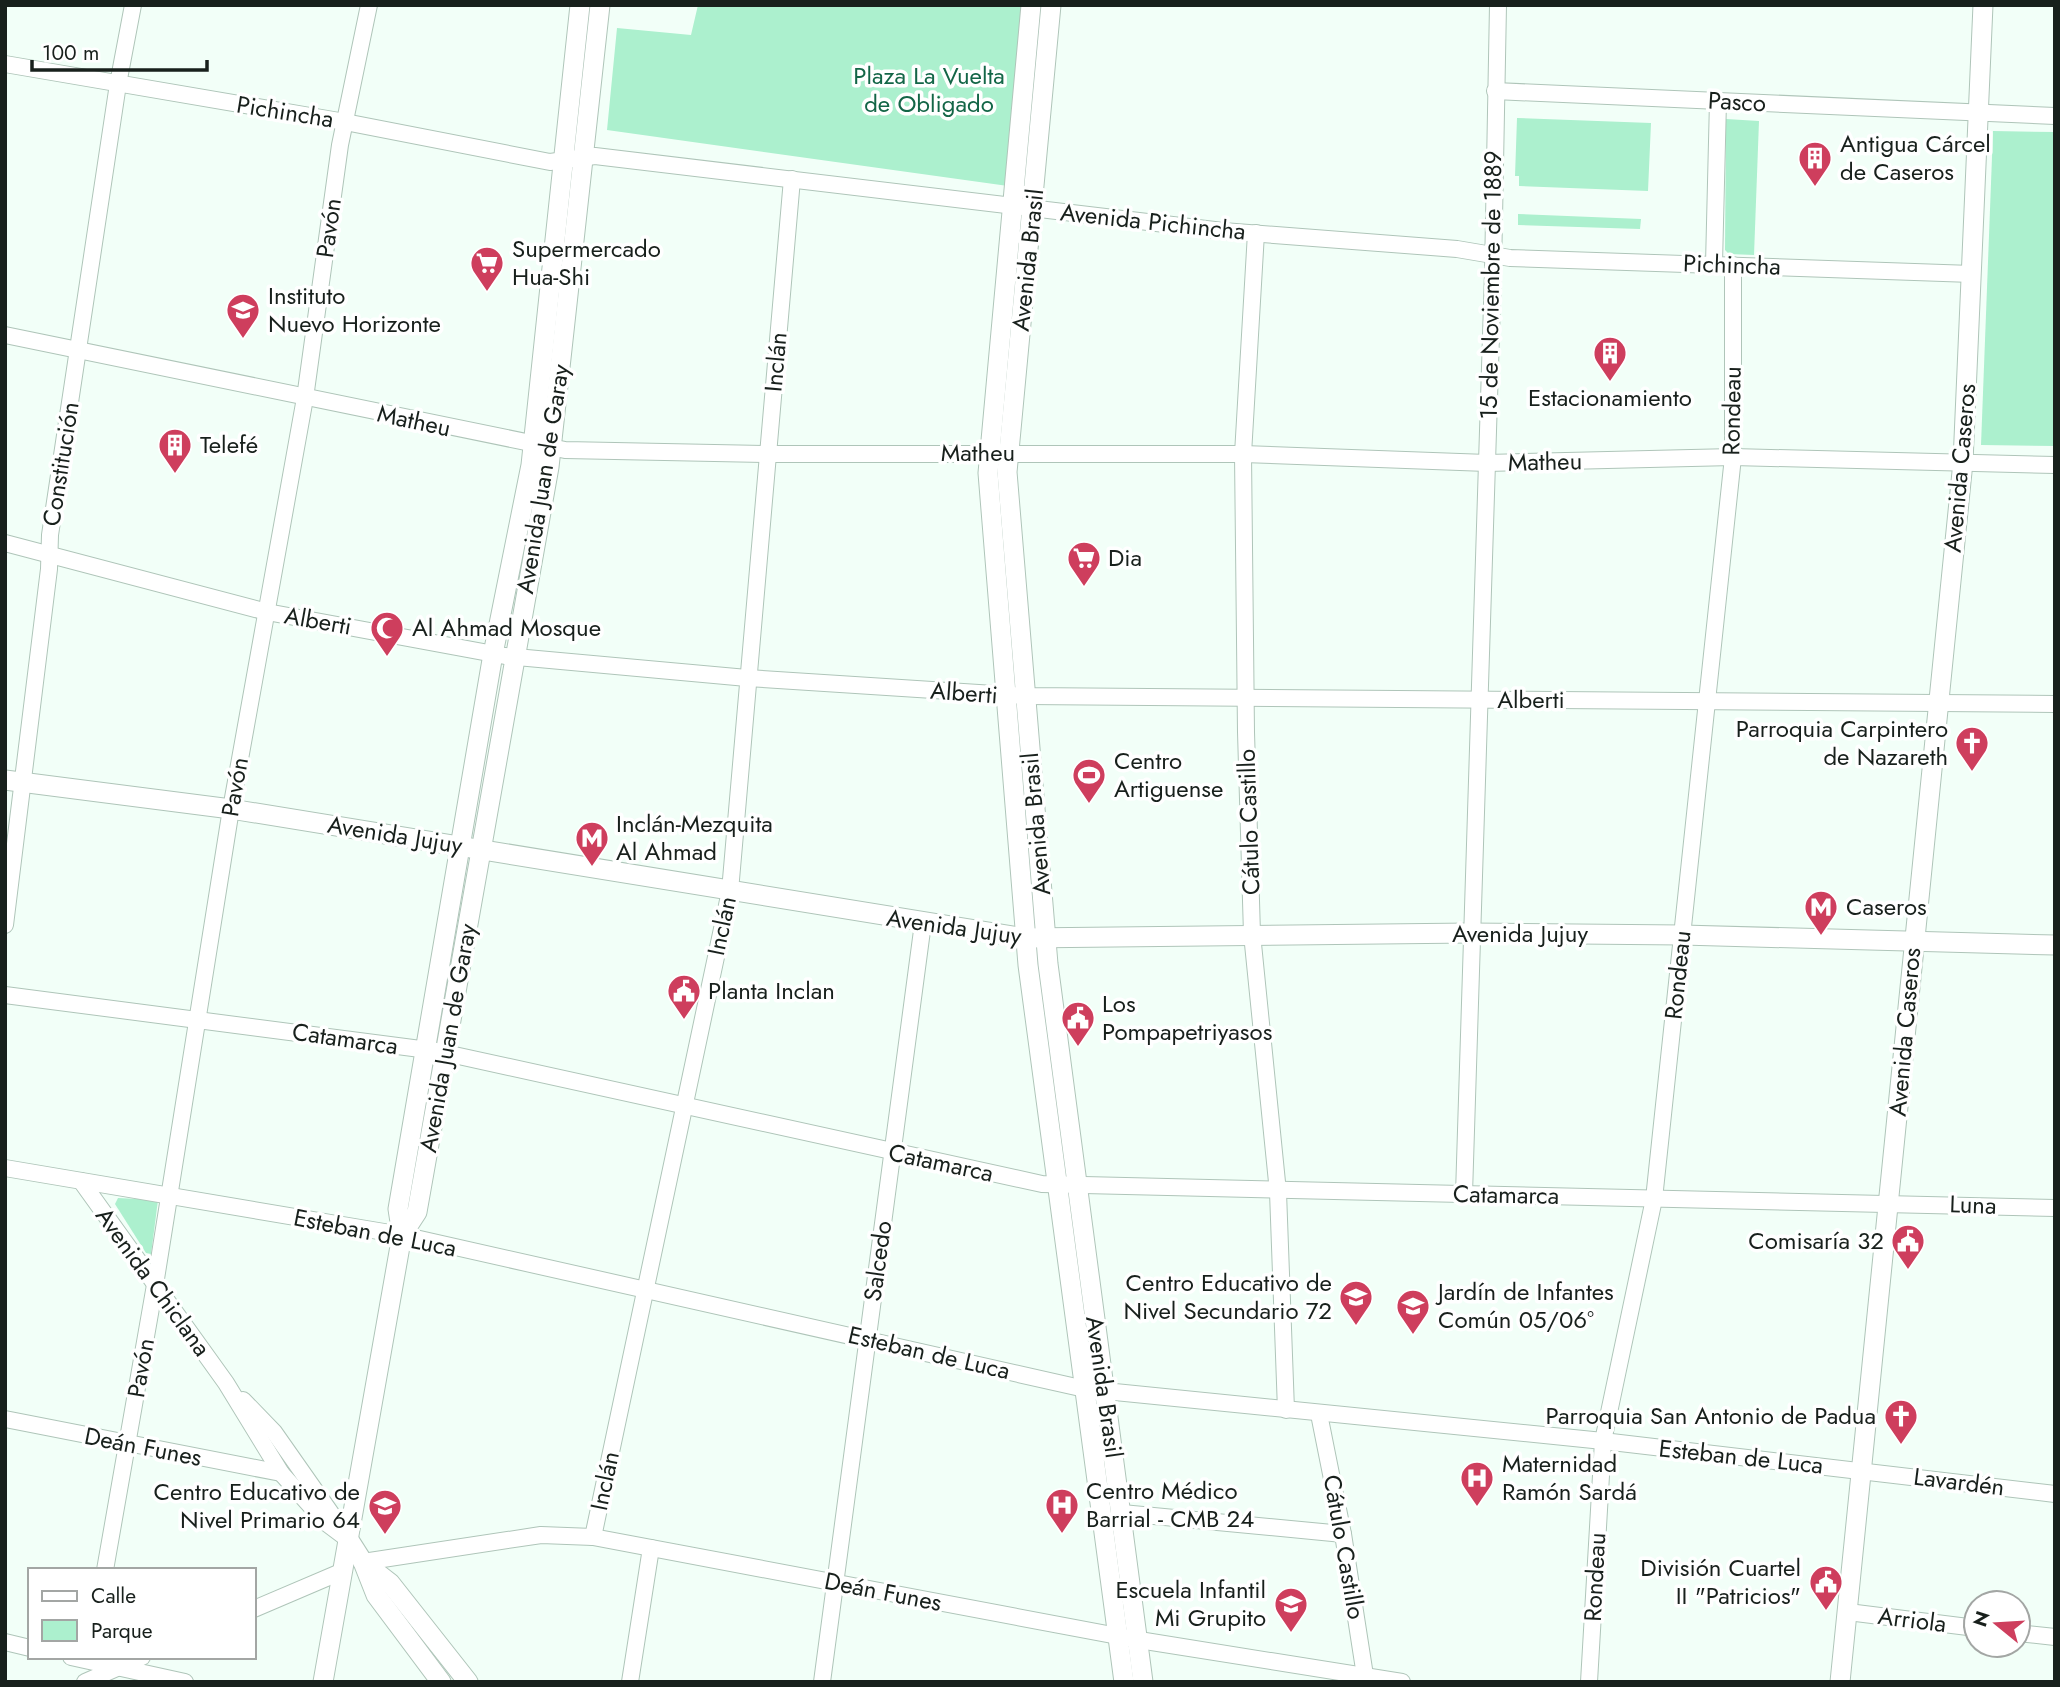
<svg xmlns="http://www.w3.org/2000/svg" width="2060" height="1687" viewBox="0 0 2060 1687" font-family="Jost,sans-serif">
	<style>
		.green { fill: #acf0ce }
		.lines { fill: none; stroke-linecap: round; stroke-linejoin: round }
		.minor-casing { stroke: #afc5b9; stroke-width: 18 }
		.major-casing { stroke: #afc5b9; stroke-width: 21 }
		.minor { stroke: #fff; stroke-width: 16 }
		.major { stroke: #fff; stroke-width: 19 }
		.labels { text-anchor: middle; stroke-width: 7; stroke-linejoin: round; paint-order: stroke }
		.park-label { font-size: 24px; fill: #136647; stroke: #fff }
		.street-label { font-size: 24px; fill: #18201c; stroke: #fff }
		.poi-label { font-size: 24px; fill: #18201c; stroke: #fff; text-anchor: start }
	</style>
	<rect width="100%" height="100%" fill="#f2fff8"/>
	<!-- green -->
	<g class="green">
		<polygon points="698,5 1022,5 1008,186 607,130 617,28 691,35"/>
		<polygon points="1517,118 1651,123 1648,191 1519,186 1519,176 1515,176"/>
		<polygon points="1726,119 1759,121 1754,255 1729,254 1725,250"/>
		<polygon points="1993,131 2055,132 2055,446 1981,445"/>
		<polygon points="1518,214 1641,219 1640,229 1518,225"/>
		<polygon points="118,1198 158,1200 151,1254 146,1253 115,1204"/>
	</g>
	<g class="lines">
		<defs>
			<g id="minor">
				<polyline points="5,64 345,122 550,162 595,156 1223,231 1457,249 1510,258 1972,274"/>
				<polyline points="1495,91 2055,116"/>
				<polyline points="1256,233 1243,454 1246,732 1252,934 1278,1192 1286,1410"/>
				<polyline points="1714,264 1718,101"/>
				<polyline points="5,335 565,450 767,454 1243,454 1487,463 1733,457 2055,465"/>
				<polyline points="5,543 267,612 505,656 747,678 1026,696 2055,704"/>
				<polyline points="5,925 49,569 50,535 118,84 133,5"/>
				<polyline points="5,995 436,1051 1042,1184 2055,1208"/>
				<polyline points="5,1168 402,1235 1085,1389 1603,1441 2055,1494"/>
				<polyline points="81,1181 226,1383 281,1473 325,1522 349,1540"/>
				<polyline points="1464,1194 1493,272 1498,5"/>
				<polyline points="243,1400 274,1432 342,1529"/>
				<polyline points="1319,1414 1343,1534 1366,1682"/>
				<polyline points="5,1419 281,1473"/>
				<polyline points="1122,1513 1343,1534"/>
				<polyline points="593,1537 730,891 792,179"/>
				<polyline points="363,1562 541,1535 593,1537 1139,1640 1402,1682"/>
				<polyline points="105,1570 155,1285 231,809 305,398 340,145 369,5"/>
				<polyline points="254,1609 343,1571"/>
				<polyline points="1848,1612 1976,1628"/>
				<polyline points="2018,1633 2055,1637"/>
				<polyline points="5,1642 30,1648"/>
				<polyline points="71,1657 185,1682"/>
				<polyline points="85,1682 142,1657"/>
				<polyline points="630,1682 651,1548"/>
				<polyline points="822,1682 923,923"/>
				<polyline points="1589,1682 1603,1441 1654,1199 1733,457 1733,265"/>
			</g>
			<g id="major">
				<polyline points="1031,5 988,473 1028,965 1124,1682"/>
				<polyline points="1051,5 1007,472 1048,964 1143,1682"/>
				<polyline points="5,780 231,809 1025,938 1470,933 1682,935 2055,945"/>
				<polyline points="402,1235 417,1212 549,467 600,5"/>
				<polyline points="349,1540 363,1562 376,1595 441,1682"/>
				<polyline points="363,1562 390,1583 468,1682"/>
				<polyline points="323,1682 402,1235 398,1209 493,654 531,465 580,5"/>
				<polyline points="1840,1682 1963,462 1983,5"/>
			</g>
		</defs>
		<!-- minor casing -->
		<use href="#minor" class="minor-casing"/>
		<!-- major casing -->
		<use href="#major" class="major-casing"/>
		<!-- minor -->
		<use href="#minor" class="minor"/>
		<!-- major -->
		<use href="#major" class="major"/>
	</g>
	<!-- icons -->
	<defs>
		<symbol id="building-pin" viewBox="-11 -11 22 30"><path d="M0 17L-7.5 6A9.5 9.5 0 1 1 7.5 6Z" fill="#ce3e5d" stroke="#fff"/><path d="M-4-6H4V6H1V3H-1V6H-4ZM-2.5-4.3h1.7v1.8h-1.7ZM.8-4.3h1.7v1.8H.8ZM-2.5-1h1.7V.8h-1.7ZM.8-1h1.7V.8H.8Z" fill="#fff"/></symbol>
		<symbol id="supermarket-pin" viewBox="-11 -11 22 30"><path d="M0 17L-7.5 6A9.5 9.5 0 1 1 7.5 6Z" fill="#ce3e5d" stroke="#fff"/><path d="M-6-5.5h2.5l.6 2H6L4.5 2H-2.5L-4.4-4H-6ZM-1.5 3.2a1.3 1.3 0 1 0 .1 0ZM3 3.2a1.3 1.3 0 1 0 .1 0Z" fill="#fff"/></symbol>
		<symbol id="school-pin" viewBox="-11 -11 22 30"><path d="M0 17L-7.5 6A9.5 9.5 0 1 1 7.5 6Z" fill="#ce3e5d" stroke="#fff"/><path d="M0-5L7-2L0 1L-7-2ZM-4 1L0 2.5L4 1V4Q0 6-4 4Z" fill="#fff"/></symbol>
		<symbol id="mosque-pin" viewBox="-11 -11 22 30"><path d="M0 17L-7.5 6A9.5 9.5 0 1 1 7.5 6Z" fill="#ce3e5d" stroke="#fff"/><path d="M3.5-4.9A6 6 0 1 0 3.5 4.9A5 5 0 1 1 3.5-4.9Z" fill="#fff"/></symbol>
		<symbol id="church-pin" viewBox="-11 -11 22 30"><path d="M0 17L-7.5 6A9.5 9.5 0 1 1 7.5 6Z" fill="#ce3e5d" stroke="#fff"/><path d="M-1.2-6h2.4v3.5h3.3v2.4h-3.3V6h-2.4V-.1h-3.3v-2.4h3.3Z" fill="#fff"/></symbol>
		<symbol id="stadium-pin" viewBox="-11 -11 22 30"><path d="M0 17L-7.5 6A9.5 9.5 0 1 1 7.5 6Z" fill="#ce3e5d" stroke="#fff"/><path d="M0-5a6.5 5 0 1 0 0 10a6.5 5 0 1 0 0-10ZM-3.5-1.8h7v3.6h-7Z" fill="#fff"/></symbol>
		<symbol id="metro-pin" viewBox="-11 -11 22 30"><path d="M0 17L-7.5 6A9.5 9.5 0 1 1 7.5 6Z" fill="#ce3e5d" stroke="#fff"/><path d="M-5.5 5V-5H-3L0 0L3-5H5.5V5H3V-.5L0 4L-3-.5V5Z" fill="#fff"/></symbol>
		<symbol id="civic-pin" viewBox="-11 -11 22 30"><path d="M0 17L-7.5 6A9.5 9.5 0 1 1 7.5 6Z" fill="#ce3e5d" stroke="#fff"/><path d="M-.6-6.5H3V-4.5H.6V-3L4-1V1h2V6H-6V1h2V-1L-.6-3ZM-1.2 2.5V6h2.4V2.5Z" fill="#fff"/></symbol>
		<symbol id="hospital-pin" viewBox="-11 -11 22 30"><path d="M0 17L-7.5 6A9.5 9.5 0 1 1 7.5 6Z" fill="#ce3e5d" stroke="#fff"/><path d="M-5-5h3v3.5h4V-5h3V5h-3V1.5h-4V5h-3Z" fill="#fff"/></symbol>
	</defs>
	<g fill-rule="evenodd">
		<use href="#building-pin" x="1796" y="139" width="38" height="52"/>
		<use href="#supermarket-pin" x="468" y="244" width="38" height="52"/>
		<use href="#school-pin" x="224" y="291" width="38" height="52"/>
		<use href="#building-pin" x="1591" y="334" width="38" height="52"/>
		<use href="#building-pin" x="156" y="426" width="38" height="52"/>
		<use href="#supermarket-pin" x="1065" y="539" width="38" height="52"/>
		<use href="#mosque-pin" x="368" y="609" width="38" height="52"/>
		<use href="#church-pin" x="1953" y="724" width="38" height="52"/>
		<use href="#stadium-pin" x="1070" y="756" width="38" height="52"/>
		<use href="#metro-pin" x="573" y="819" width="38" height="52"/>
		<use href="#metro-pin" x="1802" y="888" width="38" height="52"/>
		<use href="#civic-pin" x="665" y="972" width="38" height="52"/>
		<use href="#civic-pin" x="1059" y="999" width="38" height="52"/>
		<use href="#civic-pin" x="1889" y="1222" width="38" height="52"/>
		<use href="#school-pin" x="1337" y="1278" width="38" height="52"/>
		<use href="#school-pin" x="1394" y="1287" width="38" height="52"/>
		<use href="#church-pin" x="1882" y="1397" width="38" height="52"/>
		<use href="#hospital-pin" x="1458" y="1459" width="38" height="52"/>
		<use href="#hospital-pin" x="1043" y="1486" width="38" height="52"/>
		<use href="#school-pin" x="366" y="1487" width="38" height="52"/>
		<use href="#civic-pin" x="1807" y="1563" width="38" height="52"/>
		<use href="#school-pin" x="1272" y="1585" width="38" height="52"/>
	</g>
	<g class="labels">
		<!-- park labels -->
		<g class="park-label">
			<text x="929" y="84">Plaza La Vuelta<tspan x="929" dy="28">de Obligado</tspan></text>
		</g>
		<!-- street labels -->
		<g class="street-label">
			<text transform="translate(1737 102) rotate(3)" y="8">Pasco</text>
			<text transform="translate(285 112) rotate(9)" y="8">Pichincha</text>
			<text transform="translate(1153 222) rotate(6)" y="8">Avenida Pichincha</text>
			<text transform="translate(329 228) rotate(-82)" y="8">Pavón</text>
			<text transform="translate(1028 260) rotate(-84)" y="8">Avenida Brasil</text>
			<text transform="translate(1732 265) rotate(2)" y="8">Pichincha</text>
			<text transform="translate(1491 285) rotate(-89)" y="8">15 de Noviembre de 1889</text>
			<text transform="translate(776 362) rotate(-85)" y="8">Inclán</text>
			<text transform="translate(1732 411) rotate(-89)" y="8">Rondeau</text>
			<text transform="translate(414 421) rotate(12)" y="8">Matheu</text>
			<text x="978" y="461">Matheu</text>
			<text transform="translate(1545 462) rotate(-1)" y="8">Matheu</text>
			<text transform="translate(61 464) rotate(-81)" y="8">Constitución</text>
			<text transform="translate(1960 468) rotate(-85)" y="8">Avenida Caseros</text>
			<text transform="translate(543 479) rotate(-81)" y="8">Avenida Juan de Garay</text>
			<text transform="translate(318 621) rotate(10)" y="8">Alberti</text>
			<text transform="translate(964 693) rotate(4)" y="8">Alberti</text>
			<text x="1531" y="708">Alberti</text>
			<text transform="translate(235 787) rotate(-80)" y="8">Pavón</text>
			<text transform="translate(1249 822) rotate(-92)" y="8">Cátulo Castillo</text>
			<text transform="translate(1036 824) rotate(-95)" y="8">Avenida Brasil</text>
			<text transform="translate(395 835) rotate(9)" y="8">Avenida Jujuy</text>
			<text transform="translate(722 926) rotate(-78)" y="8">Inclán</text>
			<text transform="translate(954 927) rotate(8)" y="8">Avenida Jujuy</text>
			<text x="1520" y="942">Avenida Jujuy</text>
			<text transform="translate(1678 975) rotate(-84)" y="8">Rondeau</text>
			<text transform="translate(1905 1032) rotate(-85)" y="8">Avenida Caseros</text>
			<text transform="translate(448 1038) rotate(-80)" y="8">Avenida Juan de Garay</text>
			<text transform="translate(345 1039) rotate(8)" y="8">Catamarca</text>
			<text transform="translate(941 1163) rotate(12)" y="8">Catamarca</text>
			<text transform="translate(1506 1195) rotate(1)" y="8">Catamarca</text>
			<text transform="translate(1973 1205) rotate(2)" y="8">Luna</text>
			<text transform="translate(375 1233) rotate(11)" y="8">Esteban de Luca</text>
			<text transform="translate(878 1261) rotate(-82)" y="8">Salcedo</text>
			<text transform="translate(153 1282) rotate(54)" y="8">Avenida Chiclana</text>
			<text transform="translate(929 1353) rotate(13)" y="8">Esteban de Luca</text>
			<text transform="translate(141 1368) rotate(-80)" y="8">Pavón</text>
			<text transform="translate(1104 1387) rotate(82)" y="8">Avenida Brasil</text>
			<text transform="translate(143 1447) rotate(11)" y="8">Deán Funes</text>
			<text transform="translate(1741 1457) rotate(6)" y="8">Esteban de Luca</text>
			<text transform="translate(605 1481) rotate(-78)" y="8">Inclán</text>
			<text transform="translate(1959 1482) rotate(7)" y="8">Lavardén</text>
			<text transform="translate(1344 1547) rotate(80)" y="8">Cátulo Castillo</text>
			<text transform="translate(1595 1577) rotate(-87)" y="8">Rondeau</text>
			<text transform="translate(883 1592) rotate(11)" y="8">Deán Funes</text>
			<text transform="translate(1912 1620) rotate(7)" y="8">Arriola</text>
		</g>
		<!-- poi labels -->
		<g class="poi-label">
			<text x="1840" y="152">Antigua Cárcel<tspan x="1840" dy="28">de Caseros</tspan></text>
			<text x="512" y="257">Supermercado<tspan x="512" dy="28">Hua-Shi</tspan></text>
			<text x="268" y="304">Instituto<tspan x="268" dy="28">Nuevo Horizonte</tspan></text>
			<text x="1610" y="406" text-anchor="middle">Estacionamiento</text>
			<text x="200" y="453">Telefé</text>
			<text x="1108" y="566">Dia</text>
			<text x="412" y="636">Al Ahmad Mosque</text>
			<text x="1948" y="737" text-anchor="end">Parroquia Carpintero<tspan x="1948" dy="28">de Nazareth</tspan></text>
			<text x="1114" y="769">Centro<tspan x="1114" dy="28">Artiguense</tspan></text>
			<text x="616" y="832">Inclán-Mezquita<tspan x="616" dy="28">Al Ahmad</tspan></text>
			<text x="1846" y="915">Caseros</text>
			<text x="708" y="999">Planta Inclan</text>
			<text x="1102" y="1012">Los<tspan x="1102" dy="28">Pompapetriyasos</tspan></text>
			<text x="1884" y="1249" text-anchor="end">Comisaría 32</text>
			<text x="1332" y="1291" text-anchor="end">Centro Educativo de<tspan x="1332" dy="28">Nivel Secundario 72</tspan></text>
			<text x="1438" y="1300">Jardín de Infantes<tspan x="1438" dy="28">Común 05/06°</tspan></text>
			<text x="1876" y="1424" text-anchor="end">Parroquia San Antonio de Padua</text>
			<text x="1502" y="1472">Maternidad<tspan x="1502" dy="28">Ramón Sardá</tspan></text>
			<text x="1086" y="1499">Centro Médico<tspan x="1086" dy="28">Barrial - CMB 24</tspan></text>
			<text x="360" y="1500" text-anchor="end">Centro Educativo de<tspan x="360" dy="28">Nivel Primario 64</tspan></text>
			<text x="1801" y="1576" text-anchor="end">División Cuartel<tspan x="1801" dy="28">II "Patricios"</tspan></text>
			<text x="1266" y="1598" text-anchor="end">Escuela Infantil<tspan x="1266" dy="28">Mi Grupito</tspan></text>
		</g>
	</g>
	<!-- border -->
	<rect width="2060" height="1687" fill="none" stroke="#18201c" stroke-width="14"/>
	<!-- legend -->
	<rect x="28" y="1568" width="228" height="91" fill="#ffffff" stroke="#a3a6a4" stroke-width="2"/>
	<rect x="42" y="1591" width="35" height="10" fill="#ffffff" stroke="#a3a6a4" stroke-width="2"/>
	<text x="91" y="1603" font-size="21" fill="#18201c">Calle</text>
	<rect x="42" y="1620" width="35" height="21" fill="#acf0ce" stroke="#a3a6a4" stroke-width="2"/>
	<text x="91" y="1638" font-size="21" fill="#18201c">Parque</text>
	<!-- north arrow -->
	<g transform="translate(1997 1624) rotate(288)"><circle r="33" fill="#ffffff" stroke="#a3a6a4" stroke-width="2"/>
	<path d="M0-5L12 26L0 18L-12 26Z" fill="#ce3e5d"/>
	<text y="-10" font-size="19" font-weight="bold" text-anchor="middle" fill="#18201c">N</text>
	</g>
	<!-- scale -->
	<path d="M32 60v10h175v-10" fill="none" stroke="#18201c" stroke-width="3.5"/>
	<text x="42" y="60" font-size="21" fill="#18201c" stroke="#ffffff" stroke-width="5" paint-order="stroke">100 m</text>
</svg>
